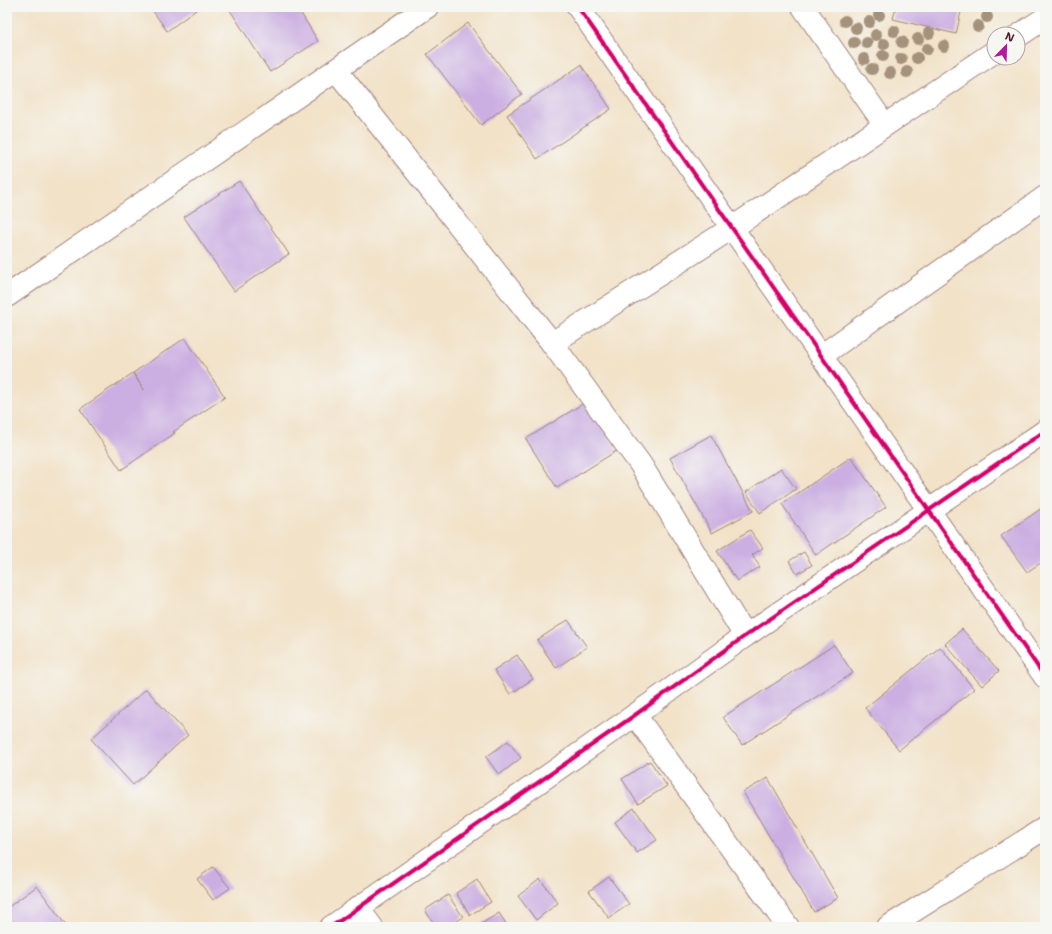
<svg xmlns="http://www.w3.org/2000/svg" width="1052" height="934" viewBox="0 0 1052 934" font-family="'Shantell Sans',sans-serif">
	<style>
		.building { fill: #cbafe2 }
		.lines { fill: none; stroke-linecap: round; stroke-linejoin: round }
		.minor-casing { stroke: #9e807a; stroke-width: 24 }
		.minor { stroke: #fff; stroke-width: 22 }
		.cycleway-casing { stroke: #f6f6f2; stroke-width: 6 }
		.cycleway { stroke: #d6006c; stroke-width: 4 }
		.tree { fill: #a4927d }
	</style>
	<rect width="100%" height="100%" fill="#f6f6f2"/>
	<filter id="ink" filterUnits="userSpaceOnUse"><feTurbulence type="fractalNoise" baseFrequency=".025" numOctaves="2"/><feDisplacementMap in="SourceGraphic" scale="8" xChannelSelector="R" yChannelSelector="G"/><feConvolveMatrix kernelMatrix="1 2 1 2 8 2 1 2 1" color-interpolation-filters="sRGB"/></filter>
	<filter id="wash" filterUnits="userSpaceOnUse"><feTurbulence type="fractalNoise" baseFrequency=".012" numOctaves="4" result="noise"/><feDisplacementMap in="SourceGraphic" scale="16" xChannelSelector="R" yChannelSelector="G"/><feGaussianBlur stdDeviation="0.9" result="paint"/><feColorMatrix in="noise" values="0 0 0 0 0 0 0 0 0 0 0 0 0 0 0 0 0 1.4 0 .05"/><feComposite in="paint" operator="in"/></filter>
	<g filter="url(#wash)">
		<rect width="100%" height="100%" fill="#f2e2c8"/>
		<g id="blocks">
			<!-- building -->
			<g class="building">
				<polygon points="150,7 200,7 167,31"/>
				<polygon points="228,7 297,7 318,41 270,72"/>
				<polygon points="896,7 962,7 956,34 893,19"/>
				<polygon points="468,23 522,94 481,125 427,54"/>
				<polygon points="581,65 611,109 537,159 507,115"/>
				<polygon points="239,181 289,254 234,291 184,217"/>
				<polygon points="185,338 225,397 173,432 175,433 121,470 80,409 133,373 144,390 133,373"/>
				<polygon points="587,401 618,450 557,488 526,439"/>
				<polygon points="711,435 753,511 712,533 670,458"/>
				<polygon points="851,457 886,507 816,555 782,504"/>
				<polygon points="781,468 796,489 760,513 746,492"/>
				<polygon points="1045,506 1045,560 1027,572 1001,536"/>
				<polygon points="750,530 763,548 752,555 760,567 737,581 717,551"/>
				<polygon points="804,552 812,565 797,574 789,561"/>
				<polygon points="568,620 587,647 556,668 537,640"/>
				<polygon points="962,629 999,671 982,686 945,644"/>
				<polygon points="834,645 853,673 742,745 723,717"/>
				<polygon points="940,647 974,689 899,750 865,708"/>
				<polygon points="517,655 533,679 510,694 494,670"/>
				<polygon points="146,689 188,735 133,785 91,739"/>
				<polygon points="508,741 521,758 499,775 486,757"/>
				<polygon points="650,761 667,786 638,804 622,779"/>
				<polygon points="768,778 838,898 814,912 743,792"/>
				<polygon points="634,808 657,840 637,853 615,822"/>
				<polygon points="213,867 230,888 213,900 197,879"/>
				<polygon points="609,877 629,904 609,918 589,891"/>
				<polygon points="477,879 491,902 470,915 456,893"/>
				<polygon points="540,879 558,903 536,920 518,896"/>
				<polygon points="37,886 67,927 7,927 7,908"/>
				<polygon points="448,895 463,917 448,927 436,927 425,910"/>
				<polygon points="499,913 508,927 476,927"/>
			</g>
		</g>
	</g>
	<g filter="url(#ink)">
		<use href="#blocks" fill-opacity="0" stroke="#9e807a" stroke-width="1"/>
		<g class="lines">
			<defs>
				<g id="minor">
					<polyline points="578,7 1045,677"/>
					<polyline points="803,7 885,125"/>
					<polyline points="1018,36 1045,18"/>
					<polyline points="336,70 552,343 641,465 745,636"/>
					<polyline points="7,296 427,7"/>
					<polyline points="552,343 732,228 994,52"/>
					<polyline points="821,356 1045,197"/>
					<polyline points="635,715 788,927"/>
					<polyline points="358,908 372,927"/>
					<polyline points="331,927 635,715 745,636 1045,431"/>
					<polyline points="888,927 1045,828"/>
				</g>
			</defs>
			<!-- minor casing -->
			<use href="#minor" class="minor-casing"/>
			<!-- minor -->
			<use href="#minor" class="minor"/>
			<defs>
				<g id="cycleway">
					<polyline points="578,7 1045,677"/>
					<polyline points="331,927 635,715 745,636 1045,431"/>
				</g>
			</defs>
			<!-- cycleway casing -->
			<use href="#cycleway" class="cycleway-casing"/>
			<!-- cycleway -->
			<use href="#cycleway" class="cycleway"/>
		</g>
		<!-- trees -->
		<g class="tree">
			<circle cx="879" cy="15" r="6"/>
			<circle cx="987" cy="17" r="6"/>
			<circle cx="845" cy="21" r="6"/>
			<circle cx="869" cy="22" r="6"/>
			<circle cx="978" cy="26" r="6"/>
			<circle cx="856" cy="28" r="6"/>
			<circle cx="894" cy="31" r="6"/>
			<circle cx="929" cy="33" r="6"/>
			<circle cx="876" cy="35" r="6"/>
			<circle cx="918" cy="39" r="6"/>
			<circle cx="902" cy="42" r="6"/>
			<circle cx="854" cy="43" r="6"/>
			<circle cx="867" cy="43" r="6"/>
			<circle cx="884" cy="44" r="6"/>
			<circle cx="944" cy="46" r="6"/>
			<circle cx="927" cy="49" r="6"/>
			<circle cx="883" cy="56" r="6"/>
			<circle cx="917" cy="58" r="6"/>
			<circle cx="864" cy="59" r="6"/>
			<circle cx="901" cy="59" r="6"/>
			<circle cx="872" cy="69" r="6"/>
			<circle cx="907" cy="72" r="6"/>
			<circle cx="890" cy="73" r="6"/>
		</g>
	</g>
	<!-- margin -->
	<rect width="1052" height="934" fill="none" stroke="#f6f6f2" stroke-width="24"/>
	<!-- north arrow -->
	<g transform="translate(1006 46) rotate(23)"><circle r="19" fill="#f6f6f2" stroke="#b1a0a2"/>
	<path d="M0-3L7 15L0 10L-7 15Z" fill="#b5179e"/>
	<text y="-6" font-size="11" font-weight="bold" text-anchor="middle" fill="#4a1f2b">N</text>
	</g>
</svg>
